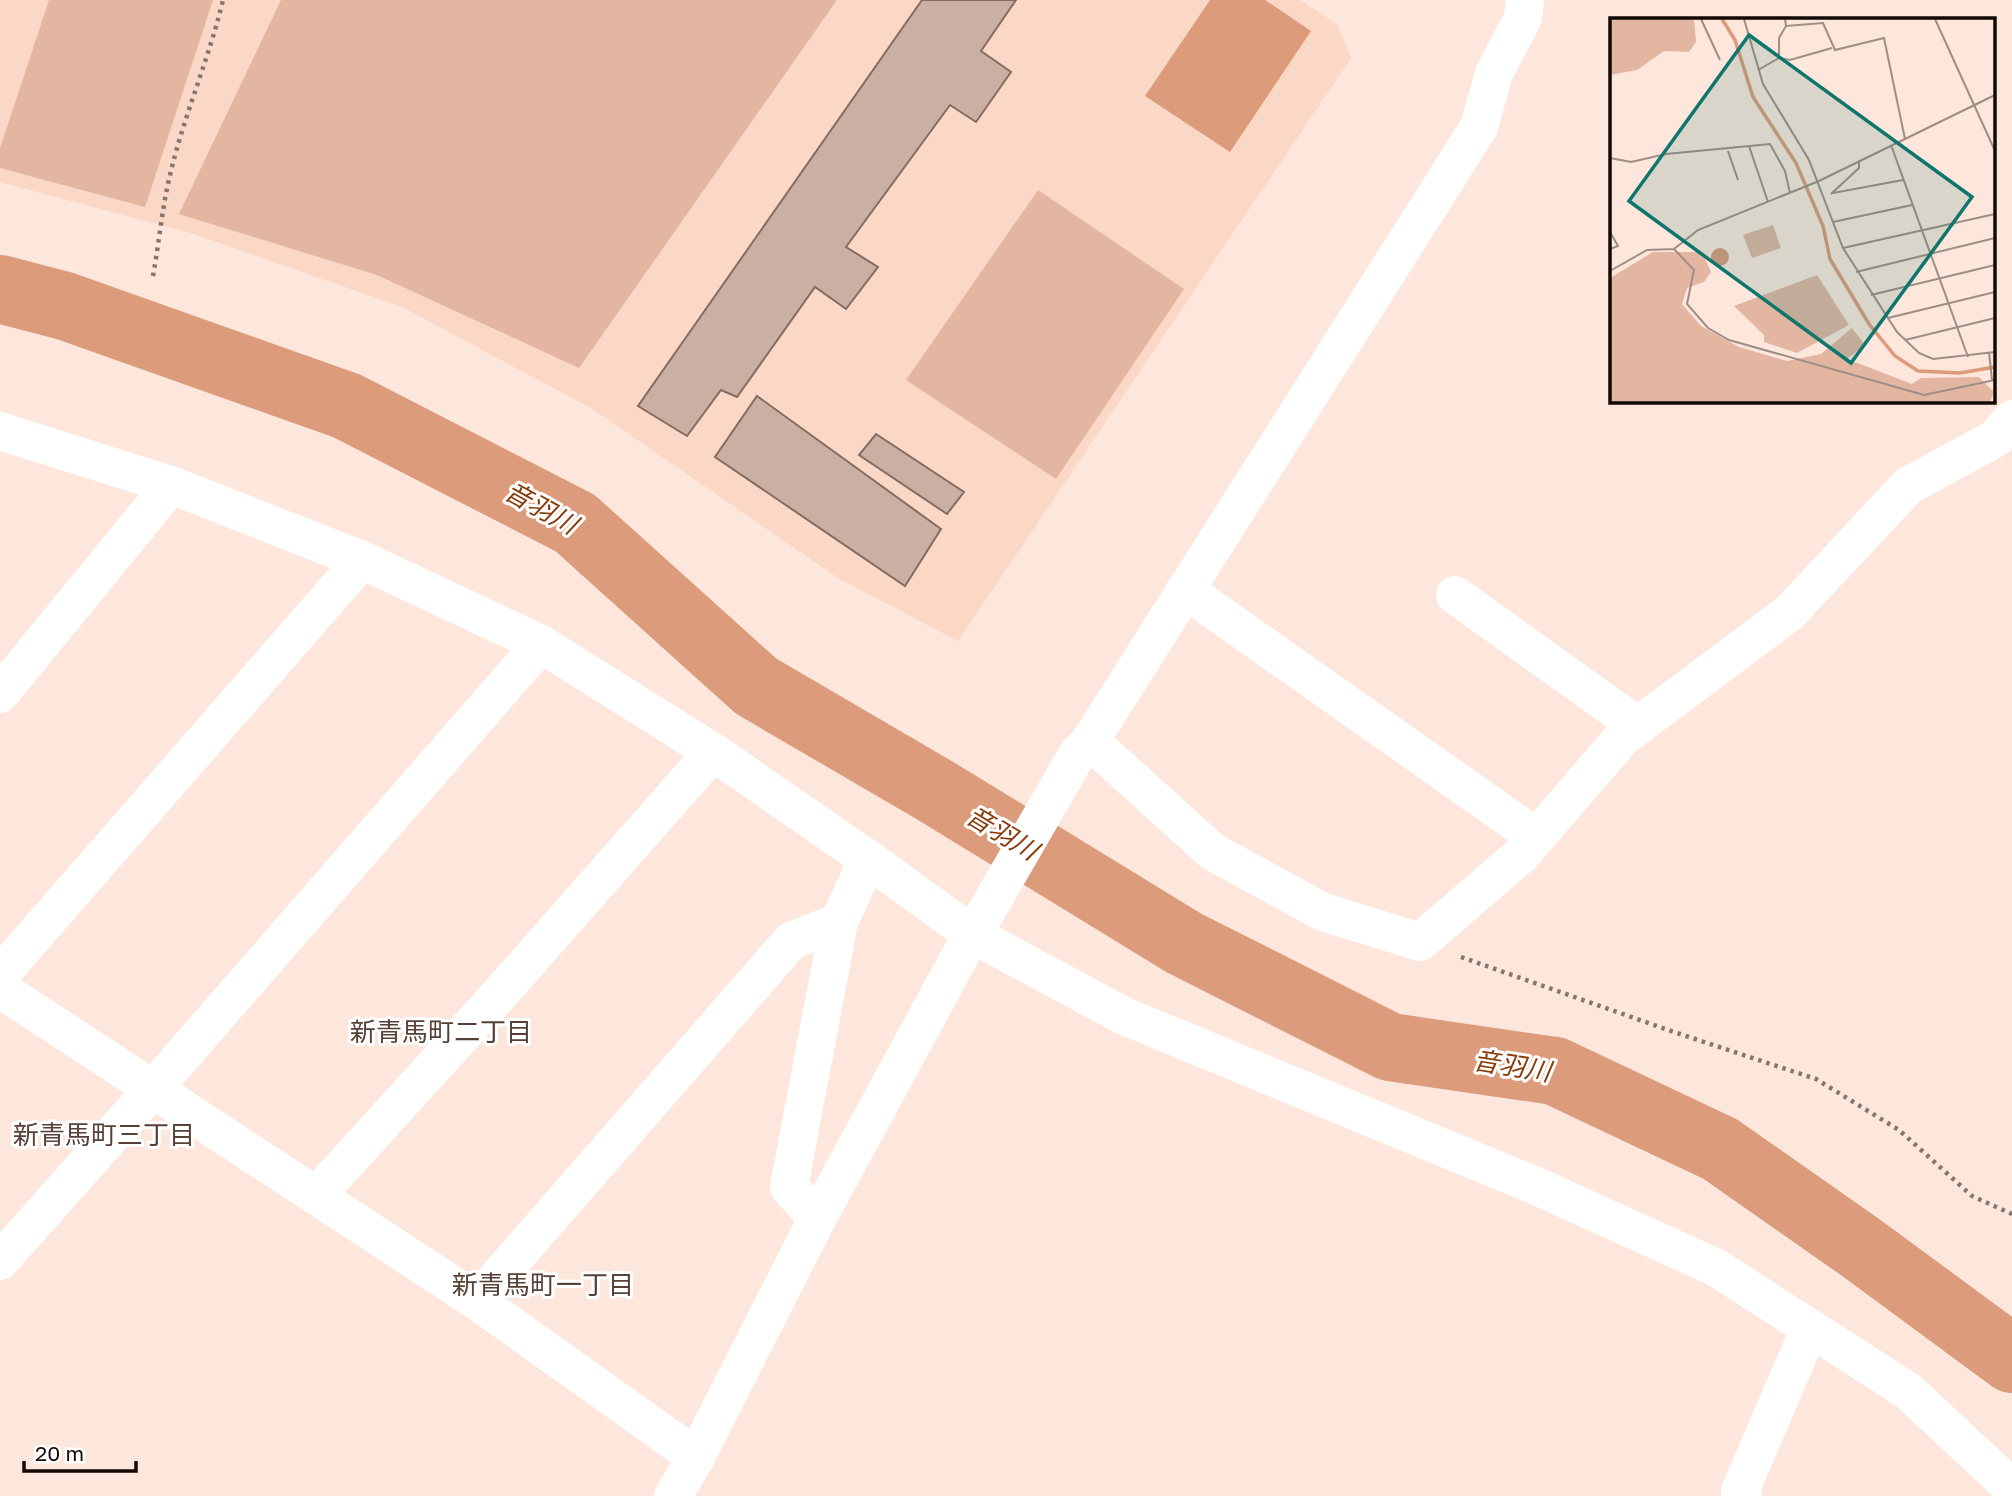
<svg xmlns="http://www.w3.org/2000/svg" width="2012" height="1496" viewBox="0 0 2012 1496" font-family="'Golos Text','Noto Sans JP',sans-serif">
	<style>
		.built { fill: #fbd7c6 }
		.green { fill: #e2b6a1 }
		.water { fill: #dc9b7b }
		.lines { fill: none; stroke-linecap: round; stroke-linejoin: round }
		.river { stroke: #dc9b7b; stroke-width: 68 }
		.building { fill: #caafa2; stroke: #856c61; stroke-width: 2 }
		.path { stroke: #85756e; stroke-width: 4.5; stroke-dasharray: 3.5 5; stroke-linecap: butt }
		.minor { stroke: #fff; stroke-width: 38 }
		.tertiary { stroke: #fff; stroke-width: 38 }
		.labels { text-anchor: middle; stroke-width: 6; stroke-linejoin: round; paint-order: stroke }
		.water-label { font-size: 26px; font-style: italic; fill: #893b09; stroke: #fff }
		.neighbourhood-label { font-size: 26px; fill: #574136; stroke: #fff }
		.inset-river { fill: none; stroke: #dc9b7b; stroke-width: 3.5 }
		.inset-road { fill: none; stroke: #9f8e86; stroke-width: 2 }
		.view { fill: #0f766e; fill-opacity: 0.15; stroke: #0f766e; stroke-width: 3.5 }
		.inset-edge { fill: none; stroke: #130a06; stroke-width: 3.5 }
	</style>
	<rect width="100%" height="100%" fill="#fde6db"/>
	<!-- built -->
	<polygon class="built" points="0,0 1300,0 1338,25 1351,58 958,641 838,578 591,408 402,307 194,234 0,182"/>
	<!-- green -->
	<g class="green">
		<polygon points="49,0 213,0 145,207 0,168 0,148"/>
		<polygon points="281,0 837,0 579,368 377,275 179,214"/>
		<polygon points="1038,190 1184,289 1056,479 906,380"/>
	</g>
	<!-- water -->
	<polygon class="water" points="1210,0 1265,0 1311,31 1230,152 1145,96"/>
	<g class="lines">
		<!-- river -->
		<polyline class="river" points="0,289 65,306 347,406 575,523 756,686 934,790 1184,943 1390,1047 1555,1071 1720,1149 1860,1247 2012,1359"/>
	</g>
	<!-- building -->
	<g class="building">
		<polygon points="922,0 1016,0 981,51 1011,72 976,122 950,105 846,247 878,267 846,309 815,287 737,397 721,390 687,436 638,406"/>
		<polygon points="757,396 941,529 905,586 715,457"/>
		<polygon points="876,434 964,492 947,514 859,455"/>
	</g>
	<g class="lines">
		<!-- path -->
		<g class="path">
			<path d="M153,276C159,243 162,208 170,175C184,115 209,59 223,0"/>
			<polyline points="1461,957 1671,1031 1816,1079 1899,1130 1972,1196 2012,1214"/>
		</g>
		<!-- minor -->
		<g class="minor">
			<polyline points="1479,127 1494,73 1523,18 1525,0"/>
			<polyline points="0,431 171,485 362,560 541,644 713,752 868,859 972,934 1124,1016 1534,1185 1715,1267 1908,1391 2012,1488"/>
			<polyline points="1185,590 1536,837"/>
			<polyline points="1455,595 1638,726"/>
			<polyline points="0,694 171,485"/>
			<polyline points="1090,741 1213,852 1323,912 1420,942 1521,855 1623,737 1789,613 1908,486 1996,438 2012,419"/>
			<polyline points="0,975 362,560"/>
			<polyline points="0,989 477,1301 696,1457"/>
			<polyline points="317,1195 497,997 713,752"/>
			<polyline points="817,1219 789,1187 839,922 868,859"/>
			<polyline points="0,1261 154,1088 541,644"/>
			<polyline points="477,1301 791,941 839,922"/>
			<polyline points="1743,1496 1740,1491 1810,1328"/>
		</g>
		<!-- tertiary -->
		<polyline class="tertiary" points="673,1496 696,1457 817,1219 972,934 986,912 1078,753 1090,741 1479,127"/>
	</g>
	<g class="labels">
		<!-- water labels -->
		<g class="water-label">
			<text transform="translate(541 508) rotate(29)" y="9">音羽川</text>
			<text transform="translate(1002 833) rotate(31)" y="9">音羽川</text>
			<text transform="translate(1512 1066) rotate(9)" y="9">音羽川</text>
		</g>
		<!-- neighbourhood labels -->
		<g class="neighbourhood-label">
			<text x="441" y="1041">新青馬町二丁目</text>
			<text x="104" y="1144">新青馬町三丁目</text>
			<text x="543" y="1294">新青馬町一丁目</text>
		</g>
	</g>
	<!-- overview -->
	<g transform="translate(1610 18)">
		<rect width="385" height="385" fill="#fde6db"/>
		<path d="M0,1H84L86,24L79,34L54,33L27,52L0,57ZM163,207L171,230L142,240L133,217ZM43,234H92L101,254L94,264L77,270L72,286L91,308L129,329L177,343L211,336L242,310L255,327L237,341L302,366L311,360L369,359L384,374L380,384H0V260ZM207,257L239,307L187,335L154,324V317L124,288Z" fill="#e2b6a1"/>
		<path d="M101 239a9 9 0 1 1 18 0a9 9 0 1 1-18 0Z" fill="#dc9b7b"/>
		<path class="inset-river" d="M112,1L125,22L143,79L186,145L213,208L220,241L259,306L285,338L308,353L350,355L385,349"/>
		<path class="inset-road" d="M91,1L110,42M134,1L153,66L199,142L233,230L287,314L309,335L323,341L385,334M175,1L176,8L213,5L225,32L274,20L295,121M325,1L385,133M169,40L180,42L222,30M148,52L169,40V20L176,8M281,127L358,339M139,128L158,184M118,133L128,162M0,140L21,144L56,136L160,126L175,153L180,175M223,175L293,162M221,176L249,150V144M223,204L302,187M0,214L8,228L0,231M233,230L385,196M64,231L88,212L209,163L385,77M0,253L37,232L64,231L84,252L77,286L98,310L119,322L314,377L385,362M246,254L385,220M261,277L385,247M278,300L385,274M295,322L385,300M379,334L382,362"/>
		<path class="view" d="M139,17L362,179L241,345L19,183Z"/>
		<rect width="385" height="385" class="inset-edge"/>
	</g>
	<!-- scale -->
	<path d="M24 1461v10h112v-10" fill="none" stroke="#130a06" stroke-width="3.5"/>
	<text x="35" y="1461" font-size="21" fill="#130a06" stroke="#ffffff" stroke-width="5" paint-order="stroke">20 m</text>
</svg>
